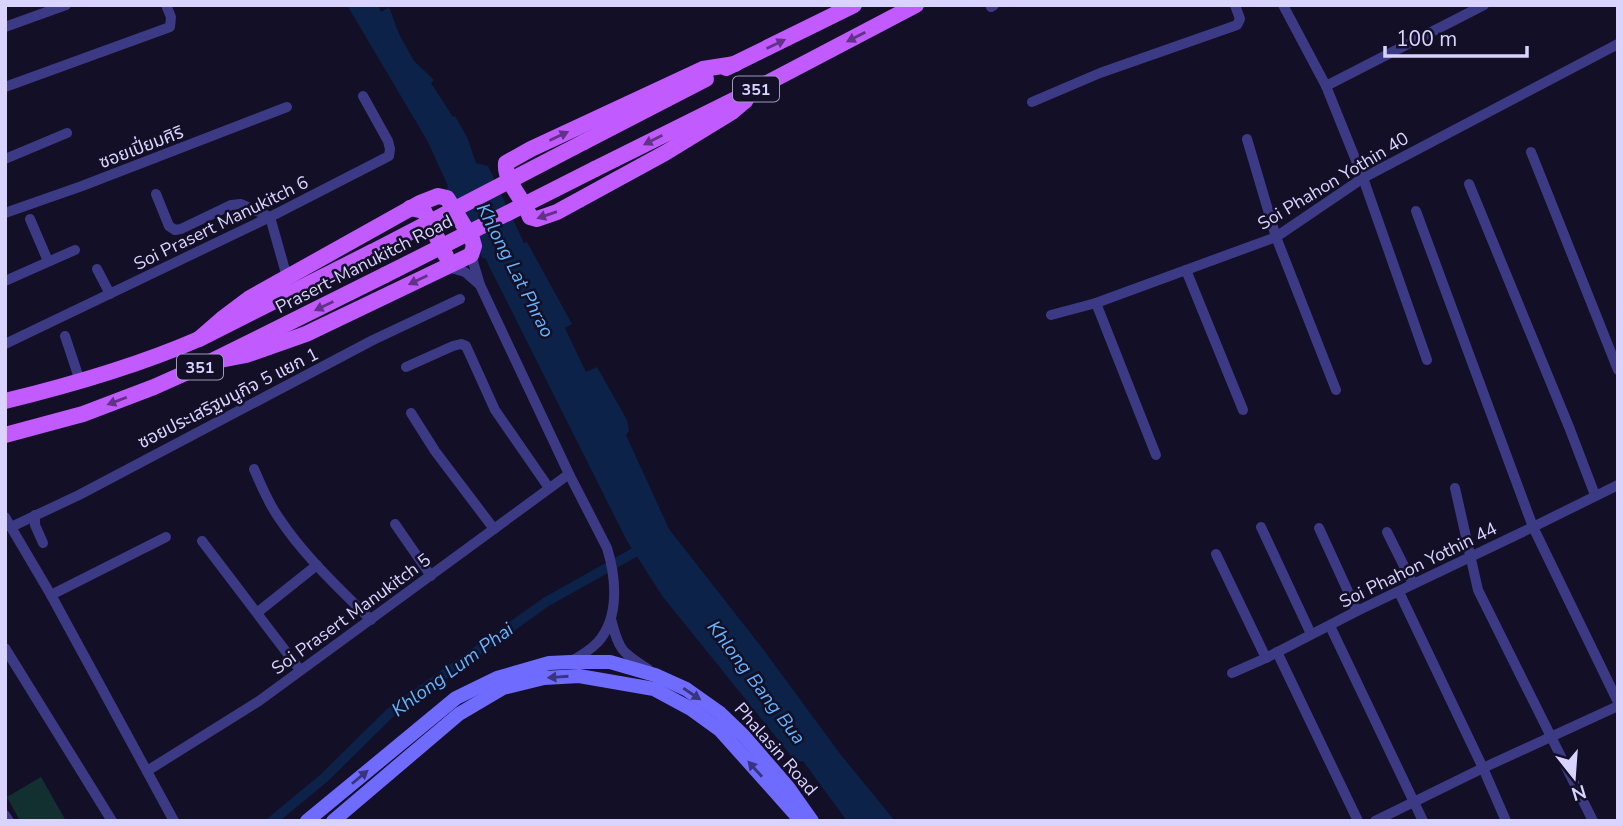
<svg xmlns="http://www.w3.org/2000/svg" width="1623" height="826" viewBox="0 0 1623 826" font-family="'Nunito Sans','Noto Sans Thai',sans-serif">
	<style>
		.green { fill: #12302f }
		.water { fill: #0c2248 }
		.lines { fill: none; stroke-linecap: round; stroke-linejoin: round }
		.canal { stroke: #0c2248; stroke-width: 10 }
		.minor { stroke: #3d3a85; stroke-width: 10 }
		.secondary { stroke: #6f6bff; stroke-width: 14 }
		.primary { stroke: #c25bff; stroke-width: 16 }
		.primary-bridge { stroke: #c25bff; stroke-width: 16 }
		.oneway { fill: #623188 }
		.oneway2 { fill: #38347d }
		.labels { text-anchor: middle; stroke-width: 5; stroke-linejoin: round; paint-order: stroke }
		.shield { fill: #130f26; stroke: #9e99be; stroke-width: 2 }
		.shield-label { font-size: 16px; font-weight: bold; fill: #d9d4ff }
		.street-label { font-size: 18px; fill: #d9d4ff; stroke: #130f26 }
		.water-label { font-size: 19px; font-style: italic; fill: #62b6ff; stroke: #130f26 }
	</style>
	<rect width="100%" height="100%" fill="#130f26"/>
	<!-- green -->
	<polygon class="green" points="41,777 66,821 20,821 7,797"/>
	<!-- water -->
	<polygon class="water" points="347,5 378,5 381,12 389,7 399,34 414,61 434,80 431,83 453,117 455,116 467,137 476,163 488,166 524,243 527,242 572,324 565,328 586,372 597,367 627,420 629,431 626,435 669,529 763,649 841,755 895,821 847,821 803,761 796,762 663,597 627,541 485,258 483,259 447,189 448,186 428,142"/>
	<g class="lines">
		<!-- canal -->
		<polyline class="canal" points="272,821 324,778 390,713 546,602 646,546"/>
		<!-- minor -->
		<g class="minor">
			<polyline points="1283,5 1326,86 1363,178 1427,360"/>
			<polyline points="991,7 994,5"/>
			<polyline points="5,27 66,5"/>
			<polyline points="1326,86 1484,5"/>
			<polyline points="5,87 170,27 171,17 166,5"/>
			<polyline points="1032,102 1100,73 1237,25 1240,19 1235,5"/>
			<polyline points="1247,139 1276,237 1336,390"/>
			<polyline points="1531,152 1618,370"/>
			<polyline points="5,159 67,133"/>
			<polyline points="1469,184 1569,427 1595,495"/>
			<polyline points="156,194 169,226 175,230 181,229 231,205 241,204 270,217 287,277"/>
			<polyline points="1416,211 1533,527 1618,702"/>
			<polyline points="5,213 82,186 287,107"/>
			<polyline points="30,219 48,261"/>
			<path d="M471,255L480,285L569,474L607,548C616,577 620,617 598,642C590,650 581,656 571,661"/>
			<polyline points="448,267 465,272 480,285"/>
			<polyline points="97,269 110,294"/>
			<polyline points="1186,270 1243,410"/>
			<polyline points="5,281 75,250"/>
			<polyline points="1096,303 1156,455"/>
			<polyline points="1051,315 1096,303 1276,237 1363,178 1618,44"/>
			<polyline points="65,336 80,381"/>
			<polyline points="5,344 270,217 389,156 390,149 388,141 363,96"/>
			<polyline points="406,367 453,346 461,344 466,346 495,410 549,488"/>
			<polyline points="411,413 435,451 494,529"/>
			<path d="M254,469C261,485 268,503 279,518C304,556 339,588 371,620"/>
			<polyline points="1455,488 1478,590 1593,821"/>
			<polyline points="35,515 35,525 43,543"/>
			<polyline points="5,517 51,595 174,821"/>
			<polyline points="395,524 431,576"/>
			<polyline points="11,527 79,495 373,340 460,299"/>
			<polyline points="1261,527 1311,634"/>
			<polyline points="1319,528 1357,611"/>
			<polyline points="1387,532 1413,584"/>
			<polyline points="202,541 300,670"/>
			<polyline points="1216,554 1266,658"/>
			<polyline points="1399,592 1483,768 1506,821"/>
			<polyline points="51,595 166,537"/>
			<polyline points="258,612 317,565"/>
			<path d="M611,619C619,650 621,652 648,669"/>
			<polyline points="1330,626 1423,821"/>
			<polyline points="5,648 112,821"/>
			<polyline points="1277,652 1358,821"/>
			<polyline points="1232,673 1266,658 1357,611 1533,527 1618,485"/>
			<polyline points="147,771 259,701 569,474"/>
			<polyline points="5,815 9,821"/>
			<polyline points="1375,821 1483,768 1618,706"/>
		</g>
		<!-- secondary -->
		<g class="secondary">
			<polyline points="307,821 456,698 497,678 549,663 571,662 610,662 655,675 686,689 720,713 743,735 788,787 812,821"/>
			<polyline points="333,821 459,714 503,688 544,678 579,676 654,689 691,709 720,730 795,814 799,821"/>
		</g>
		<!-- primary -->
		<g class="primary">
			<path d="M735,64L703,69L531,149L506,163C504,182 524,199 530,217L537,219L557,212L665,153L732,112L745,101L750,92"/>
			<polyline points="726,68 854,5"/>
			<polyline points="584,142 706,79"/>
			<polyline points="595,169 754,90 916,5"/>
			<polyline points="410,208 424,211 446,256"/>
			<polyline points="199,339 222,319 250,298 420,203 438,196 447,198 472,239 474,246 471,255 306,334 246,355 210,362"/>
			<path d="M5,401C71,385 137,366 199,339L372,252"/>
			<polyline points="5,435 83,414 154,387 210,362 385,275"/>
		</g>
		<!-- primary-bridge -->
		<g class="primary-bridge">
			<polyline points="372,252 584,142"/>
			<polyline points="385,275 595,169"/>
		</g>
	</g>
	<!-- one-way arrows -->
	<defs><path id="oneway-solid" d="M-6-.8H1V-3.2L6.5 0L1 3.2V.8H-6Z" transform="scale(1.75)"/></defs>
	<g class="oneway">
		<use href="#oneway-solid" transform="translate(856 37) rotate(153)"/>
		<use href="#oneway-solid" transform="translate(776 44) rotate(-26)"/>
		<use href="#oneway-solid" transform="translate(559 136) rotate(-25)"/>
		<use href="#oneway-solid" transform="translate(653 140) rotate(153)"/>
		<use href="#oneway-solid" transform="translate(547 215) rotate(161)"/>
		<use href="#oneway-solid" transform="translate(418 280) rotate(154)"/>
		<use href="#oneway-solid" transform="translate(324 306) rotate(154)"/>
		<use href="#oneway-solid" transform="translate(117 401) rotate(159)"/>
	</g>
	<g class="oneway2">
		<use href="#oneway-solid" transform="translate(558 677) rotate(176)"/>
		<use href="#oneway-solid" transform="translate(692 694) rotate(34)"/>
		<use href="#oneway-solid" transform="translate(755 769) rotate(-132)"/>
		<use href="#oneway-solid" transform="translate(360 777) rotate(-40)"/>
	</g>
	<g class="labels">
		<!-- shield labels -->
		<g class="shield">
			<rect x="733" y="76.5" width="46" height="25" rx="5"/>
			<rect x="177" y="354.5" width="46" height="25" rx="5"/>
		</g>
		<g class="shield-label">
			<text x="756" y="95">351</text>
			<text x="200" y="373">351</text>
		</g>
		<!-- street labels -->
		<g class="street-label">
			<text transform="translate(141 147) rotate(-21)" y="6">ซอยเปี่ยมศิริ</text>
			<text transform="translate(1333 181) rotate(-31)" y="6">Soi Phahon Yothin 40</text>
			<text transform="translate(221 223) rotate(-26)" y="6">Soi Prasert Manukitch 6</text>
			<text transform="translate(364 264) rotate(-27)" y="6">Prasert-Manukitch Road</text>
			<text transform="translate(228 398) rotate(-27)" y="6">ซอยประเสริฐมนูกิจ 5 แยก 1</text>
			<text transform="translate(1418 565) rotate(-26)" y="6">Soi Phahon Yothin 44</text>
			<text transform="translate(351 614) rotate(-36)" y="6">Soi Prasert Manukitch 5</text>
			<text transform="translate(776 749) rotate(49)" y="6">Phalasin Road</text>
		</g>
		<!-- water labels -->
		<g class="water-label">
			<text transform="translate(516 270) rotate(63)" y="7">Khlong Lat Phrao</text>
			<text transform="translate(452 669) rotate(-36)" y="7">Khlong Lum Phai</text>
			<text transform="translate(757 682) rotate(53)" y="7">Khlong Bang Bua</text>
		</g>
	</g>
	<!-- border -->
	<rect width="1623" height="826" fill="none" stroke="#d9d4ff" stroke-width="14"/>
	<!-- north arrow -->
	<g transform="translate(1574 777) rotate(163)" stroke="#130f26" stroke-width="5" paint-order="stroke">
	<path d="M0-5L12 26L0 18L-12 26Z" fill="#d9d4ff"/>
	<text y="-10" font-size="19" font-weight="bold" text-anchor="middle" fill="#d9d4ff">N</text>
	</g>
	<!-- scale -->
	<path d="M1385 46v10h142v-10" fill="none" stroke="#d9d4ff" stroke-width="3.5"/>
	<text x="1396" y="46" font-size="21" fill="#d9d4ff" stroke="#130f26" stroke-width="5" paint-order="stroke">100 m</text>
</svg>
